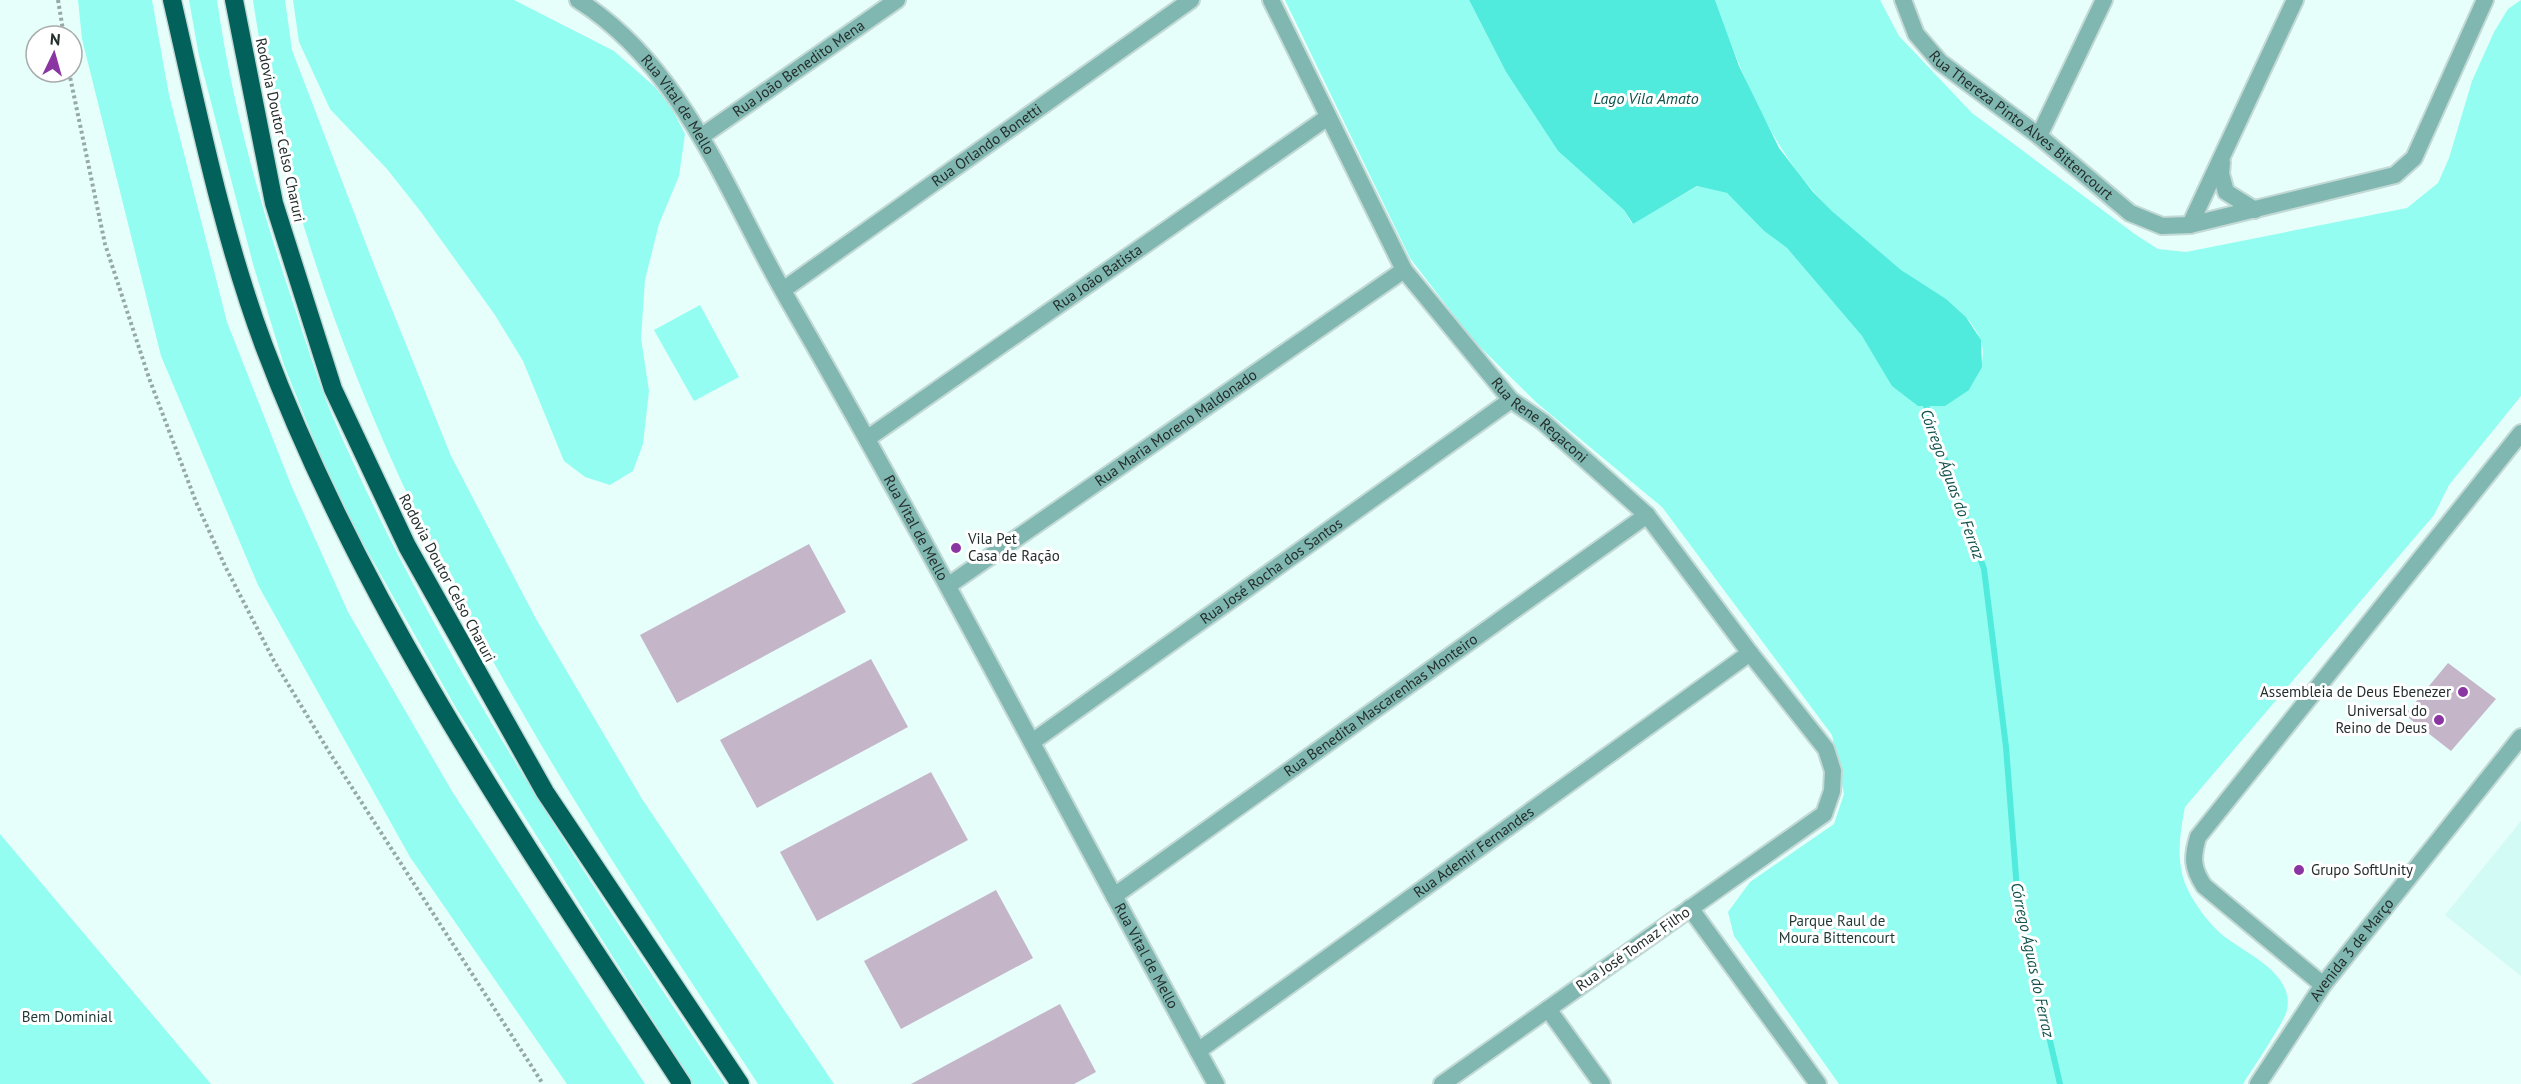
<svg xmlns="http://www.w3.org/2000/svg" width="2521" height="1084" viewBox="0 0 2521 1084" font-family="'PT Sans',sans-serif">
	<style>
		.built { fill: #d3fbf5 }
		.green { fill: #94fdf1 }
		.water { fill: #50ebdc }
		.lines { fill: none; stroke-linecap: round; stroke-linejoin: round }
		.stream { stroke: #50ebdc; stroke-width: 6 }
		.building { fill: #c4b5c9 }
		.minor-casing { stroke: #c3d9d6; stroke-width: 20 }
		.tertiary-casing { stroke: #c3d9d6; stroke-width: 20 }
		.motorway-casing { stroke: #c3d9d6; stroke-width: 21 }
		.path { stroke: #96a9a7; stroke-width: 4; stroke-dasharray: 3 3; stroke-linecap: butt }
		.minor { stroke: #80b7b0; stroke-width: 16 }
		.tertiary { stroke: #80b7b0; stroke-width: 16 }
		.motorway { stroke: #02625b; stroke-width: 18 }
		.poi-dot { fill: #8b35a3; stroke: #fff; stroke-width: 2 }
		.labels { text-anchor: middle; stroke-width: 6; stroke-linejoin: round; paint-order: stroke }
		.street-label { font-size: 15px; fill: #232e2d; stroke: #fff }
		.poi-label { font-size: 15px; fill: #232e2d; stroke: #fff; text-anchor: start }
		.park-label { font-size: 15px; fill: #1f3835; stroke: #fff }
		.water-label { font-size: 16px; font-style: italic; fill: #11534d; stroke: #fff }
	</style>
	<rect width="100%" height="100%" fill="#e6fffb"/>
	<!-- built -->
	<polygon class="built" points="2521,821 2521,976 2445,915"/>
	<!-- green -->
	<g class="green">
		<polygon points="78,0 152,0 169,95 227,322 291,485 348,612 453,793 645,1084 567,1084 410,857 258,585 161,356 82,39"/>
		<path d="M189,0H217C232,105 260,205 294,306C306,342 317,379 332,415C434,653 581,869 725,1084H693L456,708L359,536L320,455L284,365L253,264L199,56Z"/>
		<path d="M253,0H285L292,50L376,270L451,456L536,619L642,799L834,1084H758C677,959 592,835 518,705C392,488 289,249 253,0Z"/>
		<polygon points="293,0 514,0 614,51 655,87 672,109 685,134 679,176 659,224 645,280 641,338 649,391 643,444 633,471 610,485 585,477 564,461 523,361 495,315 421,212 387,169 330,109 299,42"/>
		<path d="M1285,0H1469L1506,72L1558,151L1624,210L1632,224L1698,186L1727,193L1764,231L1787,248L1862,336L1877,360L1969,390C1978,375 1988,357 1980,339C1968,308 1934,295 1910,277C1884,257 1857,235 1833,212C1773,155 1742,77 1715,0H1880L1899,36L1972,113L2136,235L2158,249L2186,252L2407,208L2438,183L2449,158L2472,81L2494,32L2508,9L2521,0V396L2449,485L2434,515L2185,807C2180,833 2175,862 2187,888C2194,903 2207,921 2219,932C2242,953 2295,971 2287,1010C2285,1021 2251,1071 2243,1084H1839L1734,936L1728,912L1750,882L1834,824L1844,794L1832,735L1662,507L1537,403L1472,339L1410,258Z"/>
		<polygon points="700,305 739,377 694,401 654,330"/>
		<polygon points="0,834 211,1084 0,1084"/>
	</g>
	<!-- water -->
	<polygon class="water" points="1469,0 1715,0 1739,66 1779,148 1813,192 1833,212 1901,270 1946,299 1966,317 1981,340 1982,367 1969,390 1945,406 1918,406 1892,386 1862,336 1787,248 1764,231 1727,193 1697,186 1633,224 1624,210 1558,151 1506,72"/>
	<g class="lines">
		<!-- stream -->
		<polyline class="stream" points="1924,400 1984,569 2006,747 2018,903 2060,1084"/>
	</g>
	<!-- building -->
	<g class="building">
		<polygon points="809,544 846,612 677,703 640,635"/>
		<polygon points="871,659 908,727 757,808 720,740"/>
		<polygon points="2448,663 2496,699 2451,751 2405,715"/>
		<polygon points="931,772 968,840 817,921 780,852"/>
		<polygon points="996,890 1033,958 901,1029 864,961"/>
		<polygon points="1060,1004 1096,1072 1074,1084 911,1084"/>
	</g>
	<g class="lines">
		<defs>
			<g id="minor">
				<path id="s1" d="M578,0C684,67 727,194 787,298C936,556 1072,822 1216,1084"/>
				<path id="s2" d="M1271,0L1404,270L1511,400L1543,422L1647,515L1750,653L1826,749L1833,771L1832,791L1824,814L1442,1084"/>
				<path id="s3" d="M1903,0L1916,34L1940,62L2039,136L2130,213L2162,226L2190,225L2395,175L2414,158L2485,0"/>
				<path id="s4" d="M702,136L897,0"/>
				<polyline points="2039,136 2104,0"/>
				<polyline points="2222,162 2221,174 2226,192 2255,210"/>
				<polyline points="2190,225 2295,0"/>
				<path id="s5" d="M783,290L1191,0"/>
				<path id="s6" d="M868,438L1328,117"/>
				<path id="s7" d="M949,585L1404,270"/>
				<path id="s8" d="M1032,742L1511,400"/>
				<path id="s9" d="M1114,896L1647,515"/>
				<polyline points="1690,908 1818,1084"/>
				<path d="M2323,985L2204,886C2192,868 2192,857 2198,837L2521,433"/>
				<polyline points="1548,1009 1602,1084"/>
				<path id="s10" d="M1198,1051L1750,653"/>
			</g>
			<g id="tertiary">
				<path id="s11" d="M2258,1084L2323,985L2521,737"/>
			</g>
			<g id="motorway">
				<path d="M172,0C199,117 222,233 264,346C364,612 528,848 682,1084"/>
				<polyline points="234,0 274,203 333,389 407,546 545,792 740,1084"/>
			</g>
		</defs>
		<!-- minor casing -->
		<use href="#minor" class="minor-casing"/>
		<!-- tertiary casing -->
		<use href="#tertiary" class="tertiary-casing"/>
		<!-- motorway casing -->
		<use href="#motorway" class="motorway-casing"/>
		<!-- path -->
		<g class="path">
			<polyline points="58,0 64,36"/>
			<polyline points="69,72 105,244 149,378 196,502 225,566 274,661 331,755 543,1084"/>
		</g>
		<!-- minor -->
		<use href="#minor" class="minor"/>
		<!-- tertiary -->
		<use href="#tertiary" class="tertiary"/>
		<!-- motorway -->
		<use href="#motorway" class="motorway"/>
	</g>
	<!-- markers -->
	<g class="poi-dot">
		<circle cx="956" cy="548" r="6"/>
		<circle cx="2463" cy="692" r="6"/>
		<circle cx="2439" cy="720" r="6"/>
		<circle cx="2299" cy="870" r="6"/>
	</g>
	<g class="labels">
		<!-- street labels -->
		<g class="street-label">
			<text dy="5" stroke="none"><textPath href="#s4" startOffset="118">Rua João Benedito Mena</textPath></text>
			<text dy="5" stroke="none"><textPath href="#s1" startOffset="146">Rua Vital de Mello</textPath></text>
			<text dy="5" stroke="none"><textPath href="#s3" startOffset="176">Rua Thereza Pinto Alves Bittencourt</textPath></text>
			<text transform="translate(280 130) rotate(78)" y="5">Rodovia Doutor Celso Charuri</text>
			<text dy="5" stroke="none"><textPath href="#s5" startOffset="250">Rua Orlando Bonetti</textPath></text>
			<text dy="5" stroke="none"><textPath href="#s6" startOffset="280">Rua João Batista</textPath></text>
			<text dy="5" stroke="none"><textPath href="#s2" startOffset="504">Rua Rene Regaconi</textPath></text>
			<text dy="5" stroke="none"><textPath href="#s7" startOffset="276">Rua Maria Moreno Maldonado</textPath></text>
			<text dy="5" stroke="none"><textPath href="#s1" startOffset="632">Rua Vital de Mello</textPath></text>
			<text dy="5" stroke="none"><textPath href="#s8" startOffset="294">Rua José Rocha dos Santos</textPath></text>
			<text transform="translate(447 578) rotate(62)" y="5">Rodovia Doutor Celso Charuri</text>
			<text dy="5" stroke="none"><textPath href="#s9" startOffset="328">Rua Benedita Mascarenhas Monteiro</textPath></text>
			<text dy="5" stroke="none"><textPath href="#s10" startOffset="340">Rua Ademir Fernandes</textPath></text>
			<text transform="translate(1633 949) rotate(-35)" y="5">Rua José Tomaz Filho</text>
			<text dy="5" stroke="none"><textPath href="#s11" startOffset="164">Avenida 3 de Março</textPath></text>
			<text dy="5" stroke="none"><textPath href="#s1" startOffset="1118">Rua Vital de Mello</textPath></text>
		</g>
		<!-- poi labels -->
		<g class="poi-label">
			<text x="968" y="544">Vila Pet<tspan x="968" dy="17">Casa de Ração</tspan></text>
			<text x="2451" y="697" text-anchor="end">Assembleia de Deus Ebenezer</text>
			<text x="2427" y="716" text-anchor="end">Universal do<tspan x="2427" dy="17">Reino de Deus</tspan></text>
			<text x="2311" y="875">Grupo SoftUnity</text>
		</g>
		<!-- park labels -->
		<g class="park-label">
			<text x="1837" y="926">Parque Raul de<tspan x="1837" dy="17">Moura Bittencourt</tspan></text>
			<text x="67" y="1022">Bem Dominial</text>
		</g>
		<!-- water labels -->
		<g class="water-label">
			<text x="1646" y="104">Lago Vila Amato</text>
			<text transform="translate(1953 484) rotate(70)" y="6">Córrego Águas do Ferraz</text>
			<text transform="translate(2033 960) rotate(78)" y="6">Córrego Águas do Ferraz</text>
		</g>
	</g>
	<!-- north arrow -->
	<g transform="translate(54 54) rotate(5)"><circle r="28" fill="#ffffff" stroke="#a7abab" stroke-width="1.5"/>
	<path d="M0-4.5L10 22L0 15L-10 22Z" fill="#8b35a3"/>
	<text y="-9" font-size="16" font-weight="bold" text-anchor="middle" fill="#232e2d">N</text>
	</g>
</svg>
